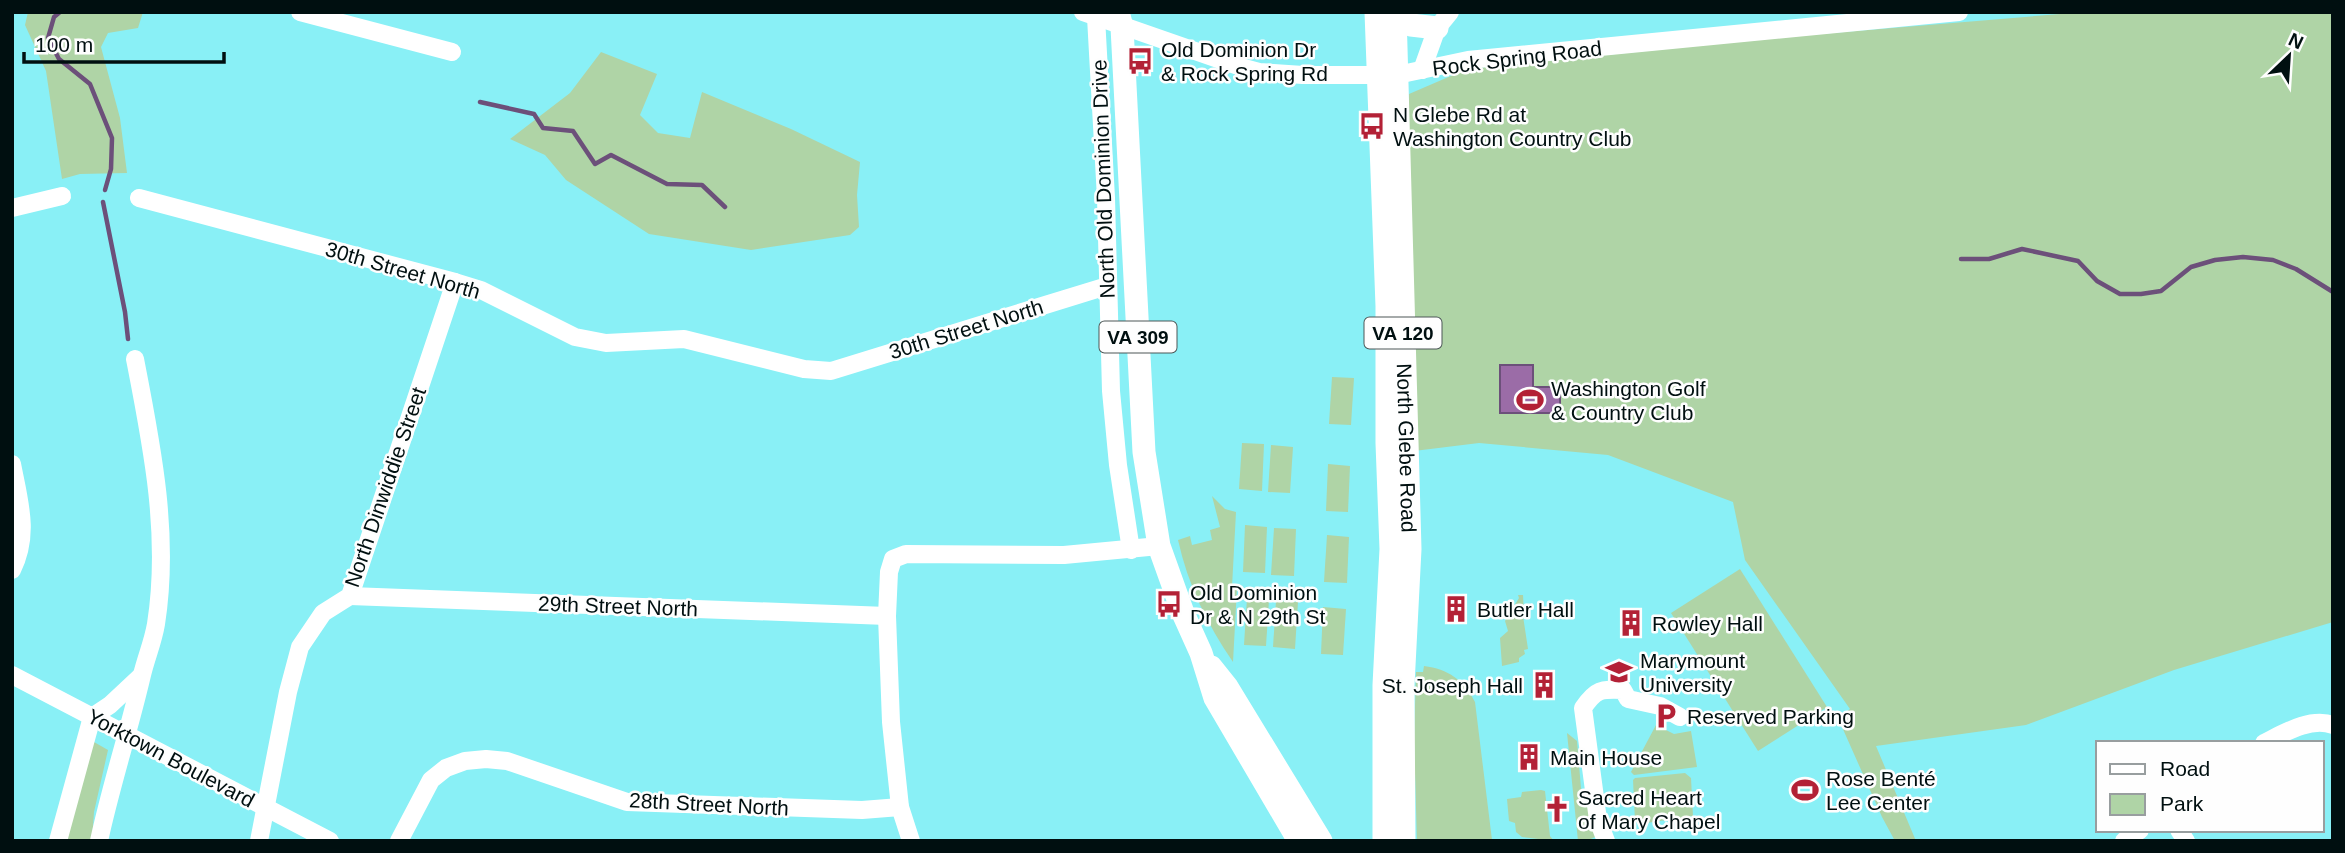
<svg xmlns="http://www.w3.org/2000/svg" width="2345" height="853" font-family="Arial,sans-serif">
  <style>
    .green { fill: #afd4a6 }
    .water { fill: #9b6ca7; stroke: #6c507a; stroke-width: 2 }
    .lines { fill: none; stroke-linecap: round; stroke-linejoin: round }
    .stream { stroke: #6c507a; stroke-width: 4.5 }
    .minor { stroke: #fff; stroke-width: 18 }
    .major { stroke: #fff; stroke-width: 23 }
    .labels { text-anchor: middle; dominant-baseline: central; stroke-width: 5; stroke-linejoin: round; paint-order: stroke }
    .shield { fill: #fefefe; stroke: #4c5757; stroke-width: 2 }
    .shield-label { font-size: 19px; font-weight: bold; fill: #000f10 }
    .poi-label { font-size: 21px; fill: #000f10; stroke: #fefefe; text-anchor: start }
    .street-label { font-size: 21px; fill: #000f10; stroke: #fefefe }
  </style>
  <rect width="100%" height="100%" fill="#89f0f6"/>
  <!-- green -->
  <g class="green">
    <polygon points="28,12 143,12 138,28 108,33 101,47 120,118 127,173 80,174 62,179 46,71 25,25"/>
    <polygon points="2084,12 2333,12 2333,622 2174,670 2026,725 1876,746 1916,841 1895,841 1882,817 1838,718 1850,709 1745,560 1733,502 1608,455 1479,443 1414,451 1408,188 1409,94 1467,69 1784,37"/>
    <polygon points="601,52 657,74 640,115 658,133 690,138 702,92 791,129 860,162 857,195 859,227 850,235 751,250 649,234 566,180 545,155 510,139 570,93"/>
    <polygon points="1332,377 1354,378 1351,425 1329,424"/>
    <polygon points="1242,443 1264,444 1262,491 1239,489"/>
    <polygon points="1271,445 1293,447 1290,493 1268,492"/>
    <polygon points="1328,464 1350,466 1348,512 1326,511"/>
    <path d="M1212,496l13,13 11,3 -4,75 5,1 -4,74c-26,-38 -45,-77 -55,-122l12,-4 2,9 20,-5 -2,-10 10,-3z"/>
    <polygon points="1245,525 1267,527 1265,573 1243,572"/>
    <polygon points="1274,528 1296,529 1294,576 1271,575"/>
    <polygon points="1327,535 1349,537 1347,583 1324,582"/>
    <polygon points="1740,569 1827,707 1758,751 1671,613"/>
    <polygon points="1518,595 1523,595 1524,615 1523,616 1528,649 1524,650 1525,654 1519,658 1519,662 1502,666 1500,638 1508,631 1505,621 1519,598"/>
    <polygon points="1247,598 1269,600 1266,646 1244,645"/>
    <polygon points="1276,601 1298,602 1295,649 1273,647"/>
    <polygon points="1323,607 1346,609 1343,655 1321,654"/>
    <path d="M1424,666c24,3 40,14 51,36l17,138 -75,1 -3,-101 2,-68h7z"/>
    <polygon points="1656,725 1674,734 1691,731 1697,767 1634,775 1631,772"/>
    <path d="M1567,733l10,8 4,47 16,47c-4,5 -14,6 -19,6z"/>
    <polygon points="94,742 108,750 94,812 92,841 65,841 89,743"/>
    <polygon points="1685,773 1691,778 1693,816 1640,824 1635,821 1633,780 1635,778"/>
    <polygon points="1541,790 1545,791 1550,836 1554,841 1522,837 1516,832 1515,823 1509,821 1507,799 1521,797 1522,792"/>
  </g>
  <!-- water -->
  <polygon class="water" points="1500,365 1533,365 1533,387 1560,387 1560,413 1500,413"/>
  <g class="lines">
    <!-- stream -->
    <g class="stream">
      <polyline points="60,12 54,17 48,38 59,59 90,84 112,138 111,169 105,190"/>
      <polyline points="480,102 534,114 543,128 573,131 595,164 611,155 667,184 702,185 725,207"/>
      <polyline points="103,202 125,312 128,339"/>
      <polyline points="1961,259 1989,259 2022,249 2078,261 2097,281 2120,294 2141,294 2161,291 2191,267 2215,260 2243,257 2273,260 2296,269 2333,292"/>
    </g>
    <!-- minor -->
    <g class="minor">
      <polyline points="300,12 452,52"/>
      <polyline points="1083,12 1244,68 1259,72 1303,75 1397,75 1468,60 1959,12"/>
      <polyline points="1096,17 1106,198 1111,391 1118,465 1131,550"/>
      <polyline points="1422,70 1437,28 1450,12"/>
      <polyline points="139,198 455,282 481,290 575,337 606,343 684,339 804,369 831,371 1107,286"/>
      <polyline points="12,208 62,196"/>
      <path d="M12,464c7,37 18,70 0,106"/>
      <polyline points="350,596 887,616"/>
      <polyline points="12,675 330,841"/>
      <path d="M2264,743c20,-10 46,-26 69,-18"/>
      <polyline points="2179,830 2186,841"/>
      <polyline points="58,841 92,717 110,705 141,676"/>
      <path d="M99,841c12,-56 30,-110 43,-166 4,-17 11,-33 14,-51 14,-89 -4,-178 -21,-265"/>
      <polyline points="259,841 288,692 300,647 323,613 350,596 455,282"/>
      <polyline points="399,841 431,780 446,768 465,761 486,759 507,761 627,802 862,810 900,807"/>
      <polyline points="911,841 900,807 891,722 887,616 889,572 893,559 906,554 1064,555 1159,546"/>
      <path d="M1606,841l-8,-21 -15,-112c13,-19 18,-19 40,-18l5,9 32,7 20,11"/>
      <polyline points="2124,841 2140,830"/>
    </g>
    <!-- major -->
    <g class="major">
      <polyline points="1118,12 1122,27 1144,452 1159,546 1183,613 1201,653 1215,698 1299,841"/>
      <polyline points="1376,12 1387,306 1387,443 1391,549 1384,685 1384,841"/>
      <path id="s1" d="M1395,12l15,537 -7,136 1,156"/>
      <polyline points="1395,19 1411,25 1437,28"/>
      <polyline points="1211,667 1227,687 1321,841"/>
    </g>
  </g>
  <!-- icons -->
  <defs>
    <symbol id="bus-bare" viewBox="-9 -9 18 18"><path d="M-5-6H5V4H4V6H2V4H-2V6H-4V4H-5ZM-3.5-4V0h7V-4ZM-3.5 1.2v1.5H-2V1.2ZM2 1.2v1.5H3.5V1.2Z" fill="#b32136" stroke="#fefefe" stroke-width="2.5" paint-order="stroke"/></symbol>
    <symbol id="stadium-bare" viewBox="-9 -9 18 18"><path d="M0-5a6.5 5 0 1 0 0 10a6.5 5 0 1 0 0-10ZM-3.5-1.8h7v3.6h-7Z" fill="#b32136" stroke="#fefefe" stroke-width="2.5" paint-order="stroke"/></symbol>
    <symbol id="building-bare" viewBox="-9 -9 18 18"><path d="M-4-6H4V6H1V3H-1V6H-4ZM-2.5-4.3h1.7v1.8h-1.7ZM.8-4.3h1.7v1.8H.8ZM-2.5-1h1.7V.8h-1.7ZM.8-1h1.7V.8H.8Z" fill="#b32136" stroke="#fefefe" stroke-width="2.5" paint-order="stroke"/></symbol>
    <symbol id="university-bare" viewBox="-9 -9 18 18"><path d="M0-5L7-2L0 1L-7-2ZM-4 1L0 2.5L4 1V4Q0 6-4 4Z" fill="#b32136" stroke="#fefefe" stroke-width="2.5" paint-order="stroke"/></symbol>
    <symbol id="parking-bare" viewBox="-9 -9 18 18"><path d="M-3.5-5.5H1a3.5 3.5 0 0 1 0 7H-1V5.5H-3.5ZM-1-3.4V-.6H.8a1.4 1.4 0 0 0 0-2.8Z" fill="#b32136" stroke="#fefefe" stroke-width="2.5" paint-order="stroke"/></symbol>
    <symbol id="church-bare" viewBox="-9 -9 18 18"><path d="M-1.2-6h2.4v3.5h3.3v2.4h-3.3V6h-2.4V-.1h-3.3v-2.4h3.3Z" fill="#b32136" stroke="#fefefe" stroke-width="2.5" paint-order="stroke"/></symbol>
  </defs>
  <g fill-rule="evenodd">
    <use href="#bus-bare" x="1121" y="42" width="38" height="38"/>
    <use href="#bus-bare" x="1353" y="107" width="38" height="38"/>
    <use href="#stadium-bare" x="1511" y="381" width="38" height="38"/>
    <use href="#bus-bare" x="1150" y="585" width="38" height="38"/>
    <use href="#building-bare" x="1437" y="590" width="38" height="38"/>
    <use href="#building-bare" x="1612" y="604" width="38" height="38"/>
    <use href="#university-bare" x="1600" y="653" width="38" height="38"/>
    <use href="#building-bare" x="1525" y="666" width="38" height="38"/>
    <use href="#parking-bare" x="1647" y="697" width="38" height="38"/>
    <use href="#building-bare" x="1510" y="738" width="38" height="38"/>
    <use href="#stadium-bare" x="1786" y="771" width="38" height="38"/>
    <use href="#church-bare" x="1538" y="790" width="38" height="38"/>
  </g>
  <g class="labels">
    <!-- shield labels -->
    <g class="shield">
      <rect x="1364.5" y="317.5" width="77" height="31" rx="5"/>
      <rect x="1099.5" y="321.5" width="77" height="31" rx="5"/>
    </g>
    <g class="shield-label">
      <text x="1403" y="333">VA 120</text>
      <text x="1138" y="337">VA 309</text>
    </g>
    <!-- poi labels -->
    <g class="poi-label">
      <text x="1161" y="49">Old Dominion Dr<tspan x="1161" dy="24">&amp; Rock Spring Rd</tspan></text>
      <text x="1393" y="114">N Glebe Rd at<tspan x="1393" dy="24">Washington Country Club</tspan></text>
      <text x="1551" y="388">Washington Golf<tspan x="1551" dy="24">&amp; Country Club</tspan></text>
      <text x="1190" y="592">Old Dominion<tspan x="1190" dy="24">Dr &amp; N 29th St</tspan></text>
      <text x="1477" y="609">Butler Hall</text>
      <text x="1652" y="623">Rowley Hall</text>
      <text x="1640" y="660">Marymount<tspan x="1640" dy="24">University</tspan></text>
      <text x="1523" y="685" text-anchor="end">St. Joseph Hall</text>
      <text x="1687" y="716">Reserved Parking</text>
      <text x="1550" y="757">Main House</text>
      <text x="1826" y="778">Rose Benté<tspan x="1826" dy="24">Lee Center</tspan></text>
      <text x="1578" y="797">Sacred Heart<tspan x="1578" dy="24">of Mary Chapel</tspan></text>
    </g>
    <!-- street labels -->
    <g class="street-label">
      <text transform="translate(1517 58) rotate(-7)">Rock Spring Road</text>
      <text transform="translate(1103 179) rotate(-92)">North Old Dominion Drive</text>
      <text transform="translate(403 270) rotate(16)">30th Street North</text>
      <text transform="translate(966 329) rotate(-17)">30th Street North</text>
      <text stroke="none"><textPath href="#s1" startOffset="436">North Glebe Road</textPath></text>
      <text transform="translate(385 487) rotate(-71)">North Dinwiddie Street</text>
      <text transform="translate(618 606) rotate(2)">29th Street North</text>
      <text transform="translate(171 758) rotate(28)">Yorktown Boulevard</text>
      <text transform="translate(709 804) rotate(3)">28th Street North</text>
    </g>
  </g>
  <!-- border -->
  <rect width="2345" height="853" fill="none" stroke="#000f10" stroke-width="28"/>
  <!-- legend -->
  <rect x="2096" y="741" width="228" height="91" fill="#fefefe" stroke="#989e9f" stroke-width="2"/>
  <rect x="2110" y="764" width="35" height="10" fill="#ffffff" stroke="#989e9f" stroke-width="2"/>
  <text x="2160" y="776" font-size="21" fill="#000f10">Road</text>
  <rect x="2110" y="794" width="35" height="21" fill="#afd4a6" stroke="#989e9f" stroke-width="2"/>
  <text x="2160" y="811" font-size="21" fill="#000f10">Park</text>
  <!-- north arrow -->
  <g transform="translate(2289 56) rotate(25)" stroke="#fefefe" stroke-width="5" paint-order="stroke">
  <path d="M0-5L12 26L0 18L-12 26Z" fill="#000f10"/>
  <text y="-10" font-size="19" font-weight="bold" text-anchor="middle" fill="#000f10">N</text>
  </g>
  <!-- scale -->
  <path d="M24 52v10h200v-10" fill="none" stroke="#000f10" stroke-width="3.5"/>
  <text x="35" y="52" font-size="21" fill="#000f10" stroke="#fefefe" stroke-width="5" paint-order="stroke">100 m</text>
</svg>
